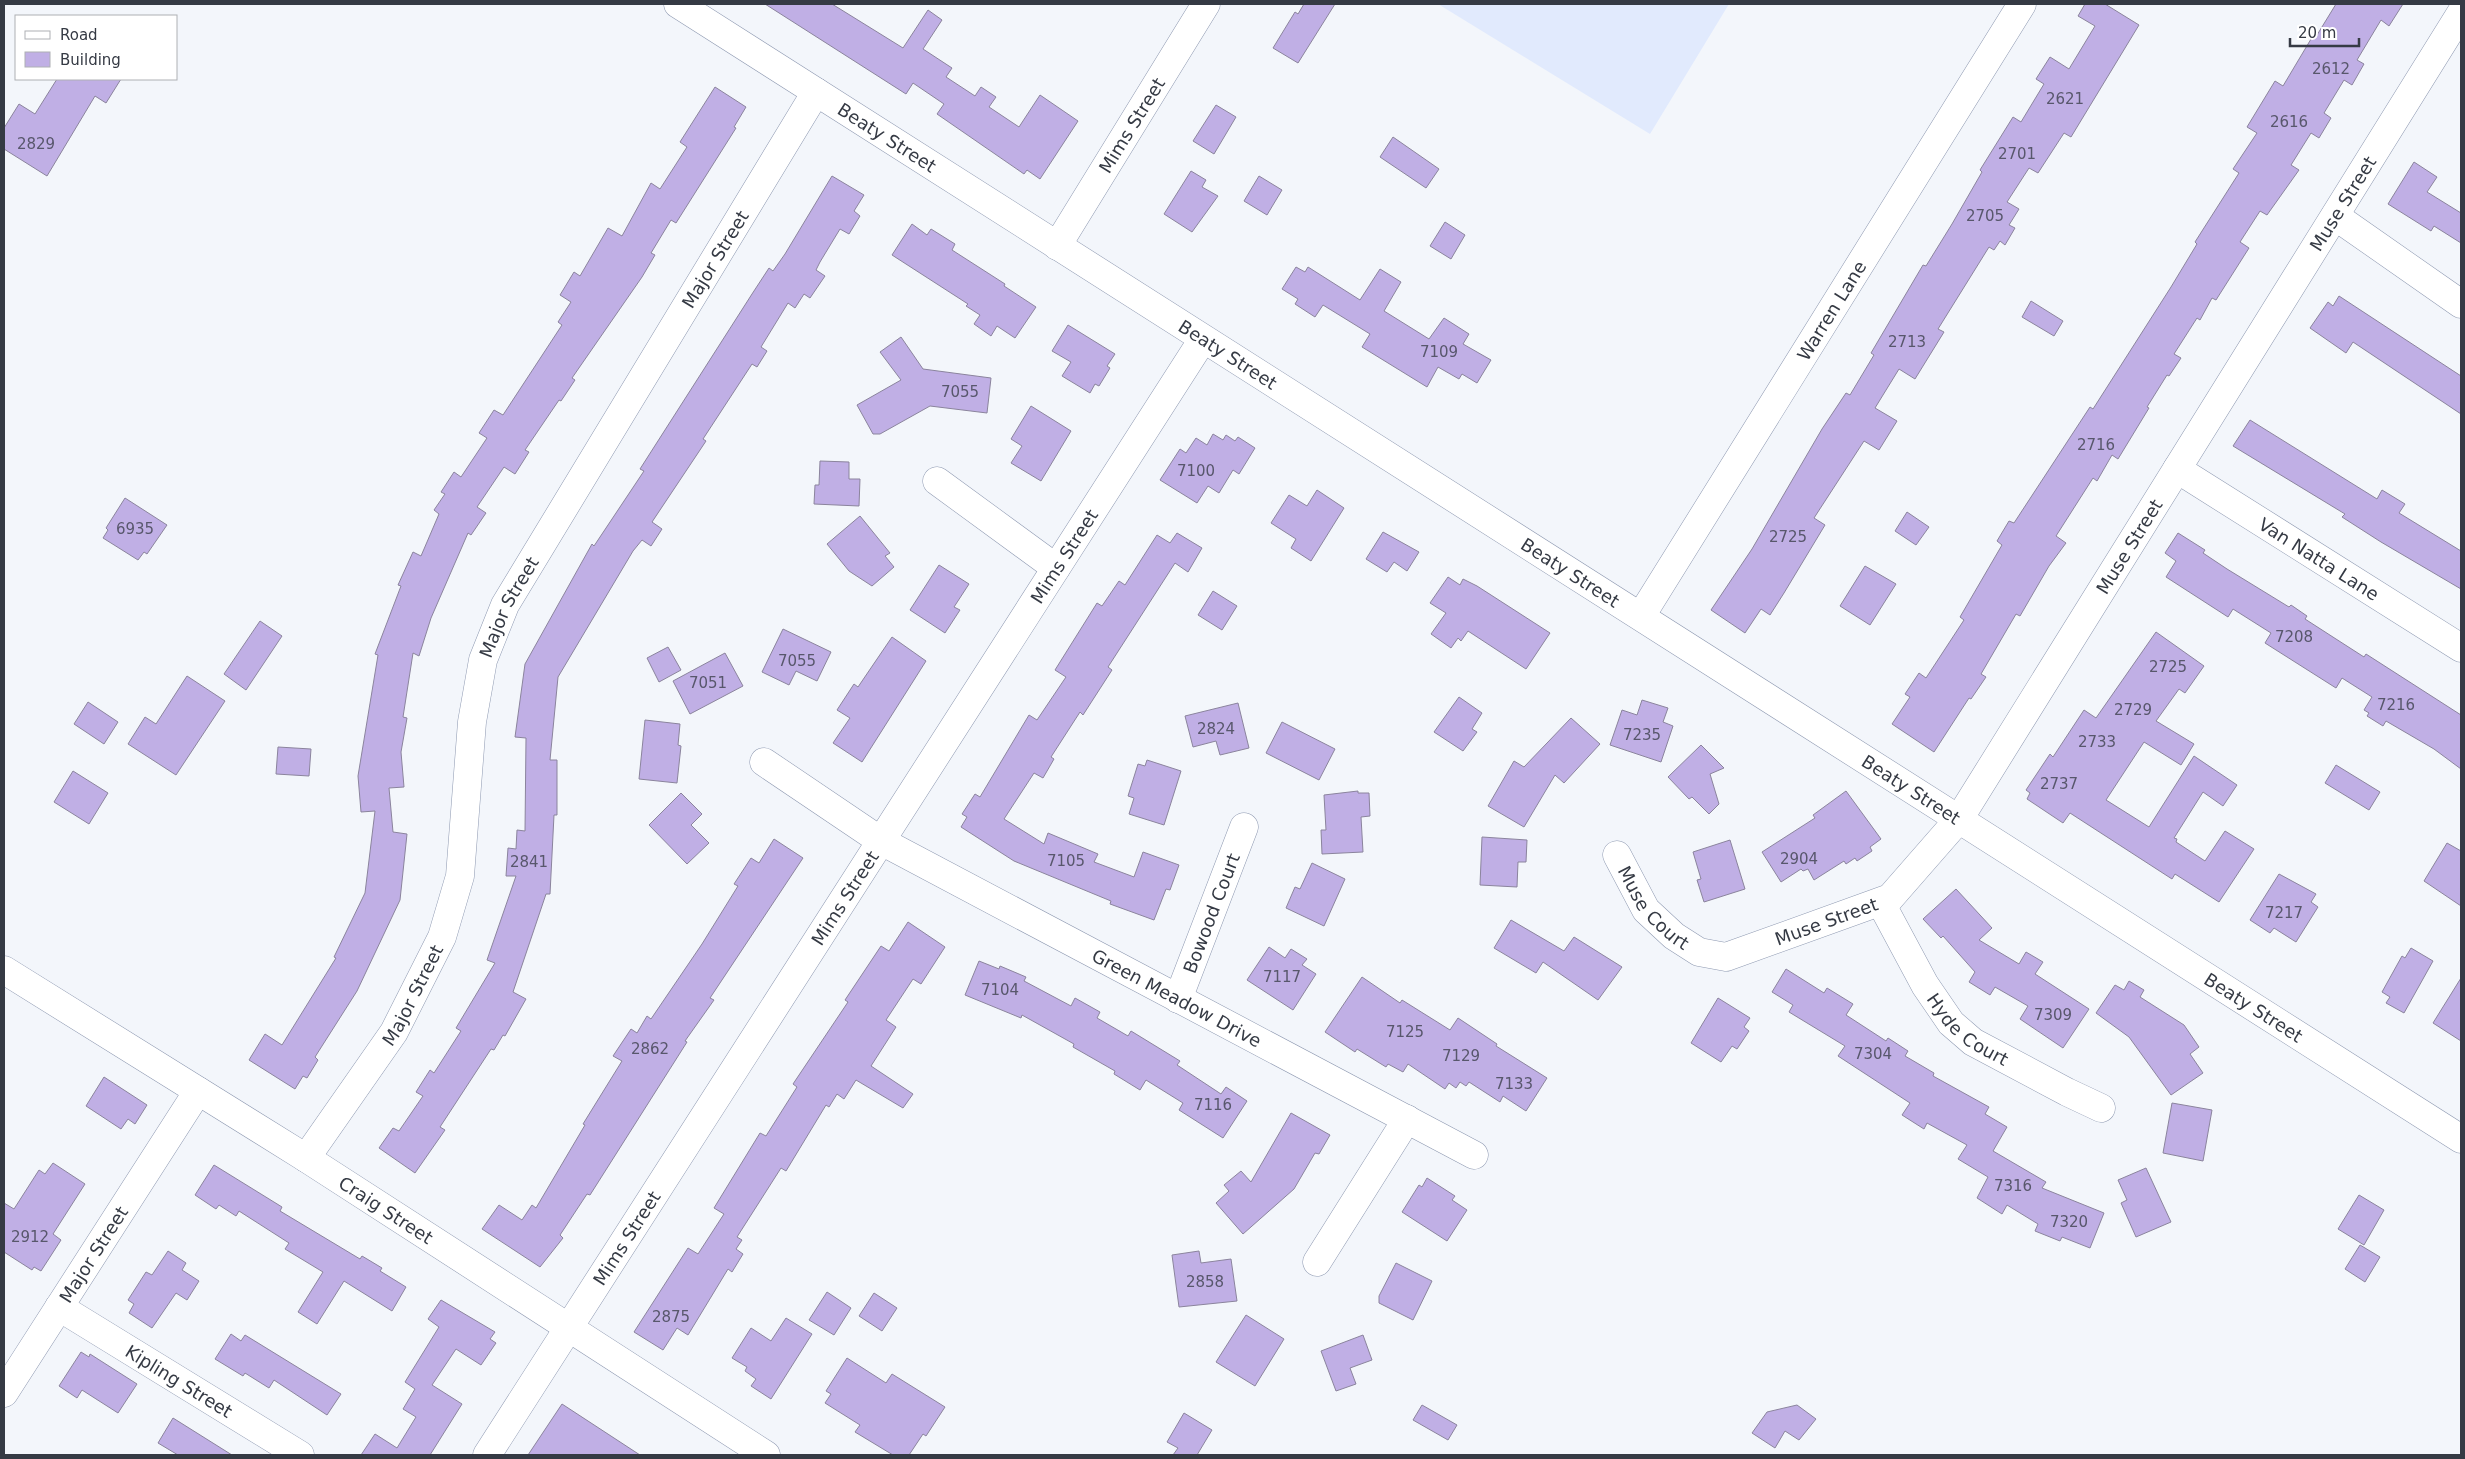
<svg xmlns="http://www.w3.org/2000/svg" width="2465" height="1459" font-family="'DejaVu Sans',sans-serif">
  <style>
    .built { fill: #e1eafd }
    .building { fill: #c0afe5; stroke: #8b849d }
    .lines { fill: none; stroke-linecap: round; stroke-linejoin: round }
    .minor-casing { stroke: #8e99b1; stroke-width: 29 }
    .minor { stroke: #fff; stroke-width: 28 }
    .labels { text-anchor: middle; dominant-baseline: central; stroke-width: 4; stroke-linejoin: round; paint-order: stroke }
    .number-label { font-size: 15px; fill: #58576c }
    .street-label { font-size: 18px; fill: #353a44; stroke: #fff }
  </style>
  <rect width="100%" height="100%" fill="#f3f6fb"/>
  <!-- built -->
  <polygon class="built" points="1438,4 1729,4 1650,134"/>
  <!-- building -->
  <g class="building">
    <polygon points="765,4 832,4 903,48 928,10 942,20 923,49 952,68 946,77 975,96 981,87 996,97 989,107 1019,127 1040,95 1078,121 1040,179 1027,170 1024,174 937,114 944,104 913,83 906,94"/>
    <polygon points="1304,4 1335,4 1298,63 1273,48 1295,12 1298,14"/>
    <polygon points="2085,4 2105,4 2139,25 2071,137 2064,133 2038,173 2029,168 2007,202 2019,209 2009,225 2015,228 2005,245 2000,241 1994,250 1989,247 1938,329 1944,332 1915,379 1899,369 1875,408 1897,421 1879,450 1864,441 1814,518 1825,525 1784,593 1770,615 1761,609 1745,633 1711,610 1752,549 1822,429 1846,393 1850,395 1874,355 1871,353 1923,265 1926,266 1952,224 1982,172 1980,170 2013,117 2021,122 2044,84 2036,79 2050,57 2069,69 2095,26 2078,16"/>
    <polygon points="2336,4 2403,4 2389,26 2381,20 2357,60 2364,64 2352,85 2344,80 2324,113 2331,118 2319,138 2311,133 2291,165 2299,170 2267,215 2260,211 2240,242 2249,248 2216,300 2212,298 2200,320 2197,318 2174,354 2181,358 2169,376 2167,375 2147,407 2149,408 2118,459 2112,455 2097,481 2093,478 2056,536 2066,543 2049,566 2020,616 2016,614 1981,674 1986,677 1971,699 1969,698 1934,752 1892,724 1910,697 1905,694 1919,673 1926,678 1964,620 1960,617 2002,545 1997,541 2009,521 2014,523 2090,407 2093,409 2171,287 2197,244 2195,242 2239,173 2233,169 2257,133 2247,127 2275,81 2283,86 2314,34 2317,35"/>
    <polygon points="57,79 121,79 106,103 95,96 47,176 4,149 4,128 19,104 35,114"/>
    <polygon points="715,87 746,107 734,127 736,128 676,223 671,220 651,253 655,255 642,277 572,378 575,380 561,401 559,400 525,450 529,452 515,474 504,467 477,507 486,513 471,535 468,533 431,618 419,656 413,653 403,717 407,718 401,752 404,787 389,788 393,832 407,834 400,900 357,991 315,1057 318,1060 307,1078 303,1076 295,1089 249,1060 265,1034 282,1045 336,958 334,957 365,893 375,811 361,812 358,776 378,655 375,654 401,586 398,585 413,552 421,556 439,514 434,510 445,494 441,492 454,472 461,477 487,438 479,433 494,410 503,415 562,325 558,322 571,302 560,295 574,272 580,276 608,228 622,236 651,183 660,189 687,147 680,142"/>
    <polygon points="1216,105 1236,117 1214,154 1193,141"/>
    <polygon points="1393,137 1439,169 1426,188 1380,157"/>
    <polygon points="2414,162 2437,177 2427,192 2461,213 2461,243 2434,226 2431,231 2388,204"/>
    <polygon points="1191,171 1206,180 1202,187 1218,196 1192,232 1164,214"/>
    <polygon points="832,176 864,195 854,211 860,216 849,234 840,229 820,262 816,270 825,276 810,298 804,294 795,308 788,303 761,347 767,351 757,367 752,364 703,439 706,441 652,522 662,529 651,546 642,540 633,551 558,677 550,760 557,760 557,815 554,815 550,894 546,894 513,992 526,999 505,1036 503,1035 494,1050 491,1049 440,1127 445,1130 415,1173 379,1148 393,1128 399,1131 423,1096 416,1092 430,1070 434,1073 461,1031 456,1028 495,963 487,960 516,876 506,876 508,848 516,849 517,830 525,831 526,738 515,737 525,664 592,544 594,546 644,471 640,469 752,294 769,268 773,271 785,254"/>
    <polygon points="1259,176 1282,190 1267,215 1244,201"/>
    <polygon points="1445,222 1465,235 1451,259 1430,246"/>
    <polygon points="912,224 927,235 931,229 955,244 952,250 1005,284 1004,286 1036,307 1015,338 997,326 991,336 974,324 980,315 966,306 968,304 892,255"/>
    <polygon points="1296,267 1305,272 1308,267 1360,300 1380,269 1401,282 1384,311 1429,339 1444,318 1469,334 1463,344 1491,360 1477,383 1462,374 1459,379 1438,367 1427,387 1362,347 1370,334 1323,305 1315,317 1295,304 1298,299 1282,289"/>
    <polygon points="2339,296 2461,376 2461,414 2353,342 2346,353 2310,328 2328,302 2333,306"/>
    <polygon points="2031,301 2063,321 2054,336 2022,317"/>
    <polygon points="1068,325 1115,354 1107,366 1110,368 1099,386 1095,384 1090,393 1062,376 1071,362 1052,351"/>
    <polygon points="901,337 923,369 991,378 987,413 930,406 880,434 873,434 857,405 901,380 880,352"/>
    <polygon points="1031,406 1071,431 1041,481 1011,463 1022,446 1011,439"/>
    <polygon points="2250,420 2377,499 2382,490 2405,504 2399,513 2461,551 2461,589 2381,542 2342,517 2345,514 2233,446"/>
    <polygon points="1213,434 1223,440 1226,435 1235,441 1238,437 1255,448 1239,474 1233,470 1219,493 1208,486 1197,503 1160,480 1180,449 1186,453 1196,438 1207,445"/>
    <polygon points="820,461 849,462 849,479 860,479 859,506 814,504 815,485 819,485"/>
    <polygon points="1317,490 1344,508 1311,561 1291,548 1296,539 1271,523 1289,495 1307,506"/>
    <polygon points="125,498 167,525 147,554 144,552 138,560 103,538 108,530 106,528"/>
    <polygon points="1907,512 1929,527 1916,545 1895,531"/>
    <polygon points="860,516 890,553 885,556 894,567 872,586 849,571 827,544"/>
    <polygon points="1383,532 1419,552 1407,571 1394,562 1387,572 1366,559"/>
    <polygon points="1177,533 1202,548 1188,572 1175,563 1108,667 1112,670 1083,715 1080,712 1051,757 1054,759 1043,778 1034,773 1004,819 1044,844 1048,833 1098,854 1094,862 1134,877 1143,852 1179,865 1170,890 1166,889 1154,920 1110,904 1111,901 1014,861 961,827 967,817 962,814 975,794 980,797 1029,715 1037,720 1066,677 1055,670 1097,603 1102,606 1119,581 1125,585 1157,535 1170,543"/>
    <polygon points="2178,533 2205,550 2203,553 2227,569 2289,607 2291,605 2307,616 2305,619 2336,639 2364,657 2366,654 2461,715 2461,769 2434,749 2386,721 2383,726 2367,716 2369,713 2364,710 2372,697 2342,678 2336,688 2265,643 2271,633 2233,609 2228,617 2166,577 2176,561 2165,553"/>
    <polygon points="939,565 969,584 954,607 960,610 945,633 910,610"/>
    <polygon points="1865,566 1896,584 1870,625 1840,606"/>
    <polygon points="1448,577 1460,585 1463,579 1477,586 1550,633 1526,669 1468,631 1461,641 1458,638 1451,648 1431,634 1446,613 1430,603"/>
    <polygon points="1213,591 1237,606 1222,630 1198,615"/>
    <polygon points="260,621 282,636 246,690 224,674"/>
    <polygon points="783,629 831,652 817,681 796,671 789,685 762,672"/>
    <polygon points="2156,632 2204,666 2185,693 2179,689 2156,721 2194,744 2181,765 2144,742 2106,800 2149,827 2194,756 2237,785 2223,806 2203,792 2174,838 2177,839 2176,842 2205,861 2225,831 2254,849 2219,902 2175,874 2172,879 2070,813 2063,823 2027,799 2030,793 2026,790 2050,754 2053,757 2084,710 2096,718"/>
    <polygon points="892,637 926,661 862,762 833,743 850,718 837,710 854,684 858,687"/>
    <polygon points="668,647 681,670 659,682 647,658"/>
    <polygon points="725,653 743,686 690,714 673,681"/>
    <polygon points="187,676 225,701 176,775 128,744 145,717 156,724"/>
    <polygon points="1459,697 1482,713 1472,729 1477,732 1463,751 1434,732"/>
    <polygon points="1642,700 1668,708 1663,722 1673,726 1661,762 1610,745 1622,710 1637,715"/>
    <polygon points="88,702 118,722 104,744 74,724"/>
    <polygon points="1238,703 1249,748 1220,755 1216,741 1193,747 1185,716"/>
    <polygon points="1571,718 1600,744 1564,783 1555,775 1524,827 1488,806 1514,761 1524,767"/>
    <polygon points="645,720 680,724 678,745 681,746 677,783 639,779"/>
    <polygon points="1282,722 1335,749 1319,780 1266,753"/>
    <polygon points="1701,745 1724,768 1710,774 1719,804 1709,814 1692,797 1689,799 1668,777"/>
    <polygon points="278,747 311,749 309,776 276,774"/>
    <polygon points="1147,760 1181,771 1164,825 1129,814 1134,798 1128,796 1138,764 1145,766"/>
    <polygon points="2336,765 2380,792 2369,810 2325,783"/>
    <polygon points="73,771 108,793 89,824 54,802"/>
    <polygon points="1358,791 1358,793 1369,793 1370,816 1361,817 1363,852 1322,854 1321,830 1326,830 1324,795"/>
    <polygon points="1846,791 1881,839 1870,847 1872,851 1857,861 1855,858 1846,864 1844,861 1814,880 1808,869 1803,871 1801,869 1781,882 1762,852 1815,818 1813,815"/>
    <polygon points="681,793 702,814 691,825 709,843 687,864 649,825"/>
    <polygon points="1482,837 1527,840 1526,862 1518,862 1517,887 1480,885"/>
    <polygon points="774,839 803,858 710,998 714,1000 685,1041 687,1042 590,1195 587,1194 560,1235 563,1238 540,1267 482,1229 499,1205 522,1220 532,1205 536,1208 585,1125 583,1124 622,1061 613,1056 631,1029 637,1033 647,1016 651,1019 702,944 738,886 734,884 751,858 759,863"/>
    <polygon points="1730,840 1745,889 1704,902 1697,880 1701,879 1693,852"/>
    <polygon points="2447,843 2461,851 2461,906 2424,881"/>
    <polygon points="1312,863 1345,879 1324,926 1286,908 1295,887 1300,889"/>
    <polygon points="2279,874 2316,894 2311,902 2318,907 2296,942 2274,928 2270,933 2250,920"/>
    <polygon points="1956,889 1992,928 1979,940 2019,964 2026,952 2043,962 2035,974 2089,1009 2063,1048 2020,1019 2028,1006 1995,987 1990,995 1969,982 1975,972 1943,936 1941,938 1923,919"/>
    <polygon points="1511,920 1564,951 1574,937 1622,967 1598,1000 1543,962 1536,973 1494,948"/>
    <polygon points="908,922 945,947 921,984 913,979 886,1020 896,1027 871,1066 913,1094 903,1108 856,1080 844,1099 837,1094 829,1107 826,1105 786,1171 781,1168 737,1237 742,1240 736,1249 743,1254 732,1272 728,1269 688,1335 677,1328 663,1350 634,1332 688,1248 698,1254 724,1214 714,1208 760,1133 766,1136 797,1087 793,1084 848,1002 845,1000 881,946 889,951"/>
    <polygon points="1269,947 1285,958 1291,949 1307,959 1302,965 1316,974 1293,1010 1247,980"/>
    <polygon points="2411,948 2433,961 2404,1013 2386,1003 2390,997 2382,992 2402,956 2405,958"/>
    <polygon points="979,961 999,969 1000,966 1026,977 1024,981 1071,1006 1075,998 1100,1012 1097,1018 1128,1036 1131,1031 1180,1061 1177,1065 1221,1094 1226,1087 1247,1101 1223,1138 1179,1110 1183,1103 1146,1080 1140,1090 1114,1074 1115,1071 1073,1047 1074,1044 1022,1015 1021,1018 965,995"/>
    <polygon points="1786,969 1824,993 1827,988 1853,1004 1846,1015 1886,1041 1888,1038 1908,1051 1905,1056 1934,1073 1933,1076 1989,1107 1985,1114 2007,1127 1993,1151 2046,1182 2042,1188 2104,1213 2090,1248 2062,1237 2060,1241 2035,1231 2038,1224 2007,1205 2002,1214 1977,1198 1988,1177 1958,1159 1967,1145 1927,1123 1924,1129 1902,1115 1910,1103 1838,1056 1845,1046 1789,1012 1793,1005 1772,992"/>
    <polygon points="1362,977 1400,1003 1402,1000 1450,1030 1458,1018 1497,1044 1496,1046 1547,1078 1526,1111 1503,1096 1500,1102 1469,1082 1466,1086 1460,1082 1456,1088 1449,1083 1445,1089 1408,1064 1403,1072 1388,1064 1386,1067 1357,1049 1355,1052 1325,1032"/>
    <polygon points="2461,978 2461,1041 2433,1023"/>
    <polygon points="2129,981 2144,990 2140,997 2184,1025 2199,1047 2190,1054 2203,1073 2171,1095 2129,1037 2096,1013 2115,985 2124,990"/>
    <polygon points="1718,998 1750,1018 1744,1027 1749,1031 1737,1049 1732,1046 1721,1062 1691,1043"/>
    <polygon points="104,1077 147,1105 135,1124 128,1119 121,1129 86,1106"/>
    <polygon points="2172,1103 2212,1110 2203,1161 2163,1153"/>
    <polygon points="1291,1113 1330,1135 1319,1154 1315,1153 1294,1189 1243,1234 1216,1203 1229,1191 1224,1185 1241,1171 1251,1182"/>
    <polygon points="53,1163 85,1184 53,1234 61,1240 41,1271 34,1267 32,1270 4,1252 4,1203 14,1209 39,1170 45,1174"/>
    <polygon points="214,1165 282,1207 280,1211 360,1259 362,1256 382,1268 380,1271 406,1287 392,1311 344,1281 317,1324 298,1312 323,1272 285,1249 289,1243 239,1211 236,1216 219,1205 216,1209 195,1195"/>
    <polygon points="2146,1168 2171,1222 2136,1237 2121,1203 2127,1200 2118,1180"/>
    <polygon points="1427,1178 1455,1196 1452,1200 1467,1210 1447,1241 1402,1212 1419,1185 1422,1187"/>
    <polygon points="2359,1195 2384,1210 2364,1245 2338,1229"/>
    <polygon points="2360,1245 2380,1257 2365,1282 2345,1269"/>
    <polygon points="168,1251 186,1263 182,1270 199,1281 187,1300 176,1293 152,1328 129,1313 134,1304 128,1300 146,1272 152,1275"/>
    <polygon points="1199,1251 1201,1263 1231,1259 1237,1301 1179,1307 1172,1255"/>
    <polygon points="1396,1263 1432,1281 1413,1320 1379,1303 1379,1296"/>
    <polygon points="827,1292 851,1308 834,1335 809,1320"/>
    <polygon points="874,1293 897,1308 882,1331 859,1316"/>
    <polygon points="441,1300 495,1332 490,1339 496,1343 481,1365 456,1349 432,1385 462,1404 430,1455 361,1455 375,1434 397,1448 416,1417 403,1409 415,1389 405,1382 439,1327 428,1319"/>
    <polygon points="1246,1315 1284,1339 1255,1386 1216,1362"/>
    <polygon points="786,1318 812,1334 771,1399 751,1386 756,1379 745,1371 747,1367 732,1358 751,1328 771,1341"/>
    <polygon points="231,1334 241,1341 245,1335 341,1394 327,1415 274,1380 269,1388 245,1373 243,1376 215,1359"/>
    <polygon points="1363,1335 1372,1360 1350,1368 1356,1384 1336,1391 1321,1351"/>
    <polygon points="81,1352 89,1357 90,1354 137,1384 118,1413 82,1390 77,1398 59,1386"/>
    <polygon points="847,1358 886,1383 892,1374 945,1407 926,1436 923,1434 909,1455 893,1455 855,1432 860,1425 825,1403 831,1394 826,1391"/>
    <polygon points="562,1404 640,1455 528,1455"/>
    <polygon points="1422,1405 1457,1425 1448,1440 1413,1420"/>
    <polygon points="1797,1405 1816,1419 1799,1440 1785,1431 1775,1448 1752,1433 1767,1412"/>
    <polygon points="1184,1413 1212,1430 1197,1455 1173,1455 1178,1448 1167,1442"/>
    <polygon points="173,1418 232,1455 178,1455 158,1443"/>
  </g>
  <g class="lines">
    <defs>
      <g id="minor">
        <path id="s1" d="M678,4l1783,1135"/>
        <polyline points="2335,216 2461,304"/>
        <path id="s2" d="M1057,246l149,-242"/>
        <path id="s3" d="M2177,469l284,179"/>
        <polyline points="937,481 1056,568"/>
        <path id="s4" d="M1641,616l381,-612"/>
        <path id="s5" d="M764,762l117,79 593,314"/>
        <path id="s6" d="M1617,855l29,55 28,26 25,16 27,5 164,-59 69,-79 502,-806"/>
        <path id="s7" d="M1881,903l44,82 26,38 22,19 94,50 34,16"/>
        <path id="s8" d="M4,970l302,188 460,297"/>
        <path id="s9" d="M1178,999l66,-172"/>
        <path id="s10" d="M306,1158l88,-126 48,-95 18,-61 12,-154 11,-62 22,-55 311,-513"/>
        <polyline points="1317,1262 1407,1119"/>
        <path id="s11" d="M59,1307l241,148"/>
        <path id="s12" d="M4,1393l194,-302"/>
        <path id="s13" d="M487,1455l716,-1116"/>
      </g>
    </defs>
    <!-- minor casing -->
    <use href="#minor" class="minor-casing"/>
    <!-- minor -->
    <use href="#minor" class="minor"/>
  </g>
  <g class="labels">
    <!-- number labels -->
    <g class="number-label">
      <text x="2331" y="69">2612</text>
      <text x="2065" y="99">2621</text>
      <text x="2289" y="122">2616</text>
      <text x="36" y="144">2829</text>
      <text x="2017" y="154">2701</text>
      <text x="1985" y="216">2705</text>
      <text x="1907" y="342">2713</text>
      <text x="1439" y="352">7109</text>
      <text x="960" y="392">7055</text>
      <text x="2096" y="445">2716</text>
      <text x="1196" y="471">7100</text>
      <text x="135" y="529">6935</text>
      <text x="1788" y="537">2725</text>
      <text x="2294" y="637">7208</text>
      <text x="797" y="661">7055</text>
      <text x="2168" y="667">2725</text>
      <text x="708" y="683">7051</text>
      <text x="2396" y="705">7216</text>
      <text x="2133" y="710">2729</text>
      <text x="1216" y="729">2824</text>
      <text x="1642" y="735">7235</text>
      <text x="2097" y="742">2733</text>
      <text x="2059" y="784">2737</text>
      <text x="1799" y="859">2904</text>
      <text x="1066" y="861">7105</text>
      <text x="529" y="862">2841</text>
      <text x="2284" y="913">7217</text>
      <text x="1282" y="977">7117</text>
      <text x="1000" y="990">7104</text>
      <text x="2053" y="1015">7309</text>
      <text x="1405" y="1032">7125</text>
      <text x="650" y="1049">2862</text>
      <text x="1873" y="1054">7304</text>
      <text x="1461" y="1056">7129</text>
      <text x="1514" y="1084">7133</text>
      <text x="1213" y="1105">7116</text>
      <text x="2013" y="1186">7316</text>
      <text x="2069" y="1222">7320</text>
      <text x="30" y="1237">2912</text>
      <text x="1205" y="1282">2858</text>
      <text x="671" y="1317">2875</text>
    </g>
    <!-- street labels -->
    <g class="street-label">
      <text stroke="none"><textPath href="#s2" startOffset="142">Mims Street</textPath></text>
      <text stroke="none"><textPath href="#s1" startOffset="248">Beaty Street</textPath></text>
      <text stroke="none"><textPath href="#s6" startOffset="1162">Muse Street</textPath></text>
      <text stroke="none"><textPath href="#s10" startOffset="1005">Major Street</textPath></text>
      <text stroke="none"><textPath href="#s4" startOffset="360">Warren Lane</textPath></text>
      <text stroke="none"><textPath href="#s1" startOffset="652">Beaty Street</textPath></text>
      <text stroke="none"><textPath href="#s6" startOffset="758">Muse Street</textPath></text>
      <text stroke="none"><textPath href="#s13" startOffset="1068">Mims Street</textPath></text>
      <text stroke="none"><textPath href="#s3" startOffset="168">Van Natta Lane</textPath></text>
      <text stroke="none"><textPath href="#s1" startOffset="1058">Beaty Street</textPath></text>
      <text stroke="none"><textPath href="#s10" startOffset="600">Major Street</textPath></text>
      <text stroke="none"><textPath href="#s1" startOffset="1462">Beaty Street</textPath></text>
      <text stroke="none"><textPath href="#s13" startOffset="662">Mims Street</textPath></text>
      <text stroke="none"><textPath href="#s6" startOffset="65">Muse Court</textPath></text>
      <text stroke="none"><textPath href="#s9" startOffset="92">Bowood Court</textPath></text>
      <text stroke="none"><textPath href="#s6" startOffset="264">Muse Street</textPath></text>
      <text stroke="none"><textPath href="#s10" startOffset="195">Major Street</textPath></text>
      <text stroke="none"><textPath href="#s5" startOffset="476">Green Meadow Drive</textPath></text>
      <text stroke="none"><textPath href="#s1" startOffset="1868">Beaty Street</textPath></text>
      <text stroke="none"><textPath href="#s7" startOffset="156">Hyde Court</textPath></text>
      <text stroke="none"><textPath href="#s8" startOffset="451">Craig Street</textPath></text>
      <text stroke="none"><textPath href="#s13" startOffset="258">Mims Street</textPath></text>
      <text stroke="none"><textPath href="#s12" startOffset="165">Major Street</textPath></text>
      <text stroke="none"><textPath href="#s11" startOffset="141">Kipling Street</textPath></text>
    </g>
  </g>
  <!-- border -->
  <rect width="2465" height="1459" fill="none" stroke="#353a44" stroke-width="10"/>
  <!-- legend -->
  <rect x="15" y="15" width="162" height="65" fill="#ffffff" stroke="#aeb0b4"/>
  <rect x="25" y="31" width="25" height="8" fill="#ffffff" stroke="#aeb0b4"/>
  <text x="60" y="40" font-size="15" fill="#353a44">Road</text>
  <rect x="25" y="52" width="25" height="15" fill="#c0afe5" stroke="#aeb0b4"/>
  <text x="60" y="65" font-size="15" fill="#353a44">Building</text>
  <!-- scale -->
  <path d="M2290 38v8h69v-8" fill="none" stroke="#353a44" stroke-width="2.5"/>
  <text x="2298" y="38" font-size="15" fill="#353a44" stroke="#ffffff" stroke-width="4" paint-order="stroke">20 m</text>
</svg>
